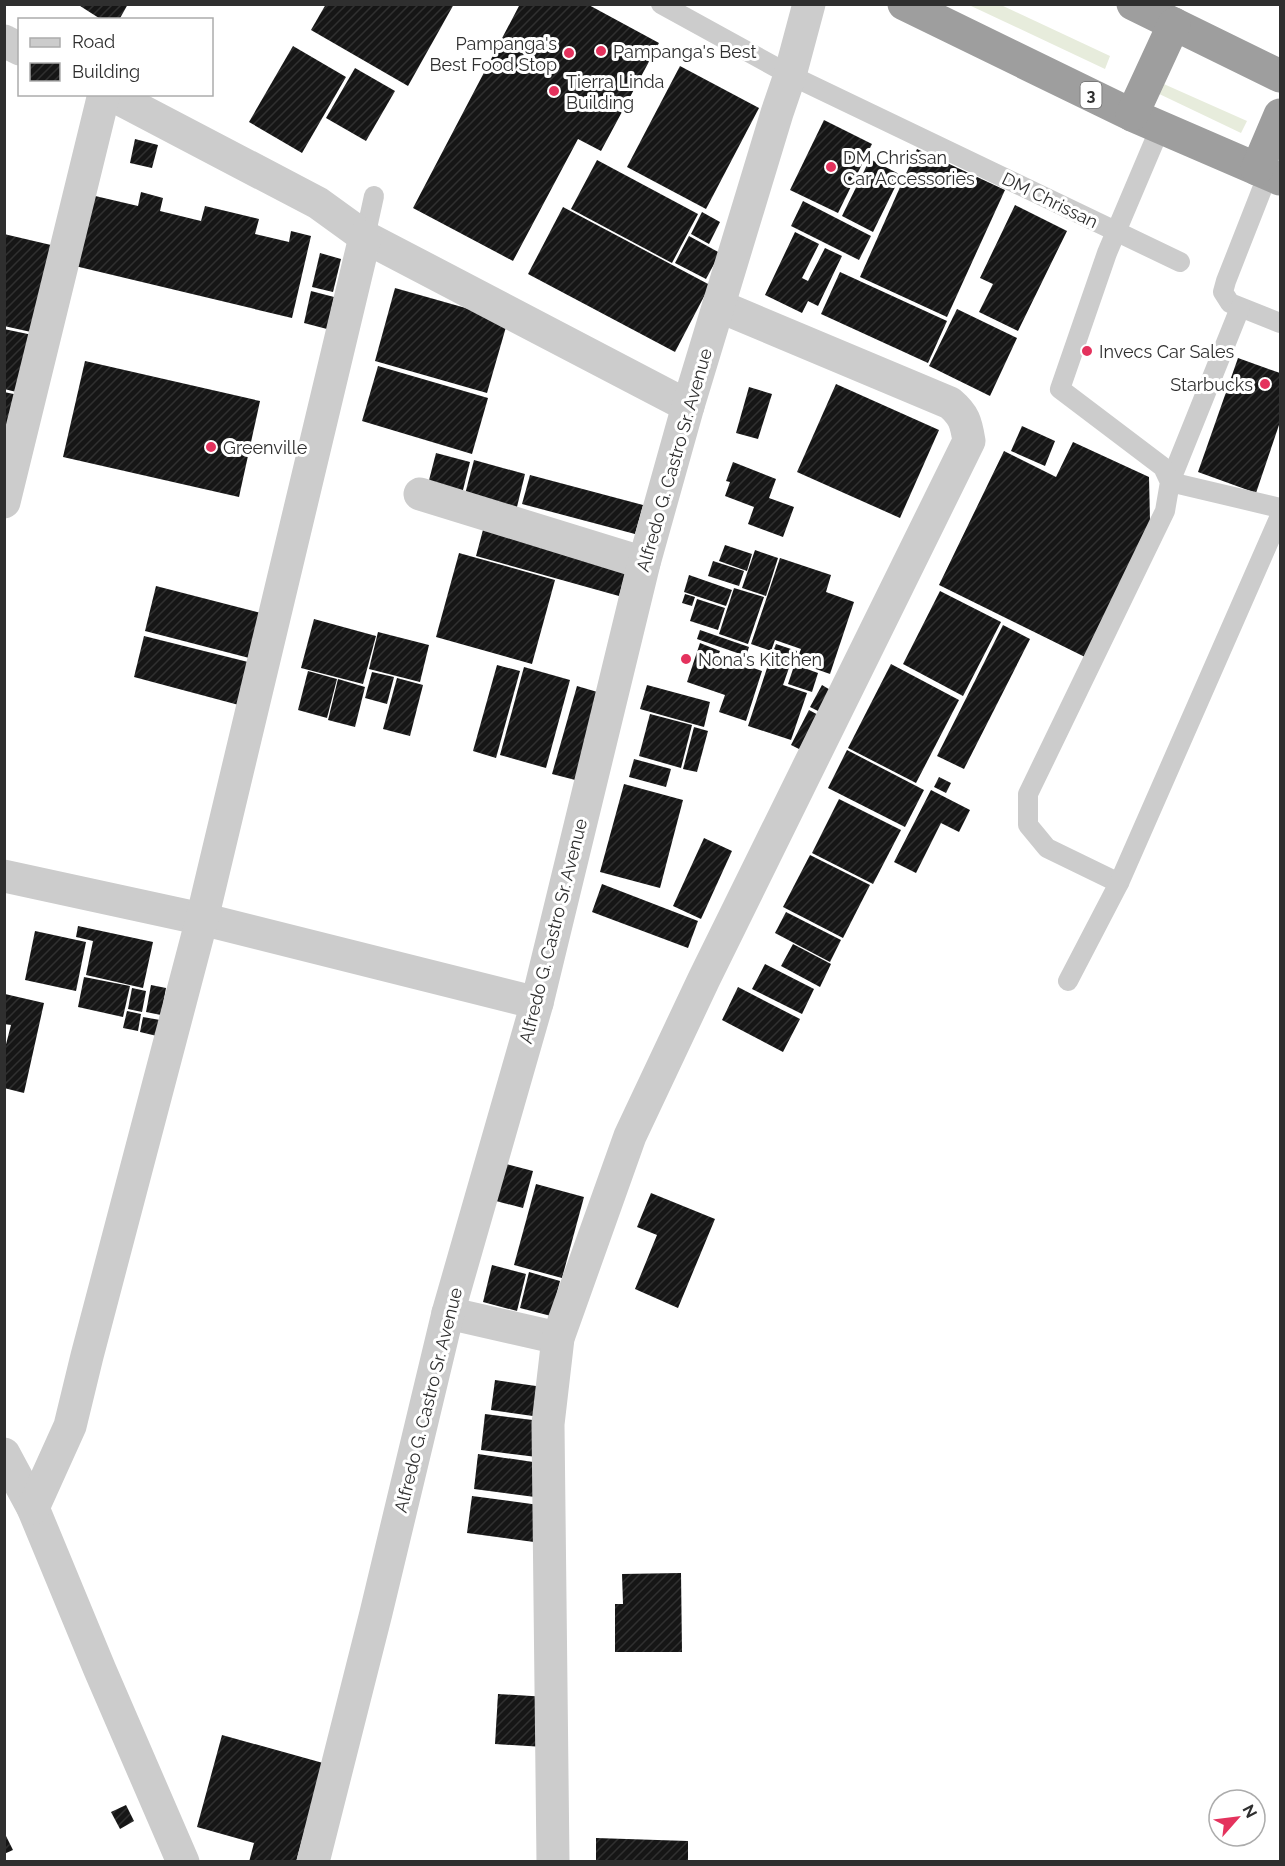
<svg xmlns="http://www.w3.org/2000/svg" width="1285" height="1866" font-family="Raleway,sans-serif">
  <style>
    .garden { fill: #e7ecdc }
    .building { fill: url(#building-hatch) }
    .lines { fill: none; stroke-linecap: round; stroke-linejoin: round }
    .service { stroke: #ccc; stroke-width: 20 }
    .minor { stroke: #ccc; stroke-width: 33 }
    .tertiary { stroke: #ccc; stroke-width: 33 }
    .trunk { stroke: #9e9e9e; stroke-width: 33 }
    .poi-dot { fill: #e4325d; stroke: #fff; stroke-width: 2 }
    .labels { text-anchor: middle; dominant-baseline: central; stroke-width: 6; stroke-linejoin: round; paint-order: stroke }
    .shield { fill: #fff; stroke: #6d6d6d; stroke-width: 1.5 }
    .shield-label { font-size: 16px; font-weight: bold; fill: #2f2f2f }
    .poi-label { font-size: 18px; fill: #2f2f2f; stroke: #fff; text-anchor: start }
    .street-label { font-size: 18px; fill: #2f2f2f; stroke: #fff }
  </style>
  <defs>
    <pattern id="building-hatch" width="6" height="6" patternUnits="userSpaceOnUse" patternTransform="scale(1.5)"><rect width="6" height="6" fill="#161616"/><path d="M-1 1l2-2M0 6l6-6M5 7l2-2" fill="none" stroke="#303030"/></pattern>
  </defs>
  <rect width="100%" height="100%" fill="#fff"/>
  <!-- garden -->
  <g class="garden">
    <polygon points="969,5 1001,5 1110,56 1105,69"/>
    <polygon points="1157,81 1247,121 1241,133 1153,91"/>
  </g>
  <!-- building -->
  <g class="building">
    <polygon points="77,4 128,4 119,20 102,20"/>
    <polygon points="326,4 454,4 408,86 311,30"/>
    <polygon points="520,4 587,4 659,43 601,151 578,139 513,261 413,208"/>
    <polygon points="293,46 346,77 302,153 249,122"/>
    <polygon points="680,66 759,108 706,209 627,167"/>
    <polygon points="355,68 395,91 366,141 326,118"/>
    <polygon points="824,120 872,144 838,213 790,190"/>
    <polygon points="135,139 158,145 152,168 130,163"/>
    <polygon points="917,149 1005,190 947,317 860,277"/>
    <polygon points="870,159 901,175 873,232 842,216"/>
    <polygon points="597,160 698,214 672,263 571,209"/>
    <polygon points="141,192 163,198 160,211 201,221 205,206 259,219 255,234 289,242 291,231 311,236 292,318 75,266 91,195 138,206"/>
    <polygon points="803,201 871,236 859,260 791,226"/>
    <polygon points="1015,205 1067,231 1018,331 979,312 993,284 980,278"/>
    <polygon points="563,207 710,285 675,352 528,274"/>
    <polygon points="702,212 720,222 709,244 691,234"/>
    <polygon points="795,232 819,244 802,278 808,281 825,248 842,256 818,306 808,301 802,313 765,295"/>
    <polygon points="4,234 51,245 31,332 4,326"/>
    <polygon points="689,236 720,253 706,279 675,263"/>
    <polygon points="320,253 341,259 333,292 312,287"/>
    <polygon points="840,272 947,321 928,363 821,314"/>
    <polygon points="395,288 508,320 487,393 375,361"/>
    <polygon points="311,291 334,297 327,329 304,323"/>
    <polygon points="957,309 1017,338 990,396 929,366"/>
    <polygon points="4,329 42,337 29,395 4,389"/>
    <polygon points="1238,358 1280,373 1280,422 1256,493 1198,472"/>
    <polygon points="85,361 260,401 239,497 63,457"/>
    <polygon points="378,366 488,398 472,454 362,421"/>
    <polygon points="836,384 939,430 900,518 797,472"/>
    <polygon points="749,387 772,394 758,439 736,433"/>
    <polygon points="4,392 28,397 4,451"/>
    <polygon points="1022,426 1055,441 1045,466 1011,451"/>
    <polygon points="1073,442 1149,477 1150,521 1087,658 939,585 1004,451 1056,477"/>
    <polygon points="436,453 470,462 461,498 427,488"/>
    <polygon points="474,460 525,474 516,511 464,498"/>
    <polygon points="733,462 776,479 769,498 794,507 783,537 748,524 754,507 725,496 730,482 726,481"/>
    <polygon points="530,475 643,505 635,534 522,504"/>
    <polygon points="484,526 627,567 619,596 476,556"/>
    <polygon points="725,545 752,554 747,571 719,561"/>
    <polygon points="755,550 778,558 766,596 742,588"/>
    <polygon points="459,553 555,580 532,664 436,637"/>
    <polygon points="780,558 831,575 826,592 854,602 830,674 796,662 801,649 775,640 771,651 751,644"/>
    <polygon points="713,561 744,571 739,586 708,576"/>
    <polygon points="689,575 732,590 726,606 684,592"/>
    <polygon points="156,586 273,616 261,661 145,631"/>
    <polygon points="734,588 764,597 748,644 719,634"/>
    <polygon points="940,591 1001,622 963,696 903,664"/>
    <polygon points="685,594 695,597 692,606 682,603"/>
    <polygon points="697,599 725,608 718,630 690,621"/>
    <polygon points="314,619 376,636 363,684 301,668"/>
    <polygon points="1003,625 1030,639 964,769 937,756"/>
    <polygon points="700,630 749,647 746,656 697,639"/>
    <polygon points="378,632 429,645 420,682 369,669"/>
    <polygon points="144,636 260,665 250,708 134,677"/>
    <polygon points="700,643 720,651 718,656 762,671 746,721 719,712 725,695 687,682"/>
    <polygon points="776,644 797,651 793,665 771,657"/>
    <polygon points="770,659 790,665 783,685 807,693 791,740 748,726"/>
    <polygon points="891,664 959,700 916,783 848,748"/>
    <polygon points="497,665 520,671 496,758 473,751"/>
    <polygon points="796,665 818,673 812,692 788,684 794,666"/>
    <polygon points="524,667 570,680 546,768 500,755"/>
    <polygon points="308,671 337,679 327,718 298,710"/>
    <polygon points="372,672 394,677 387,704 365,698"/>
    <polygon points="397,678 423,685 410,736 383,729"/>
    <polygon points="338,679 365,687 355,727 328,720"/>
    <polygon points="647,685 710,702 704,727 640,709"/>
    <polygon points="822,685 837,694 826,715 810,707"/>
    <polygon points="577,686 611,696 587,783 552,774"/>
    <polygon points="809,710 822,717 803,751 791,745"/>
    <polygon points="650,714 692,725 681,768 639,756"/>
    <polygon points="694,727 708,731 697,772 683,769"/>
    <polygon points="847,750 924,790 905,827 828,788"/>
    <polygon points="634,759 671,769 666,787 629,777"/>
    <polygon points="939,777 951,783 946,793 934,787"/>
    <polygon points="624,784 683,800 660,888 600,872"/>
    <polygon points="931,790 970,810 959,832 941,823 916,873 894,862"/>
    <polygon points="839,799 901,830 873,884 812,853"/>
    <polygon points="704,838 732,851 701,919 673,906"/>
    <polygon points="810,855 870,885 843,938 783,907"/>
    <polygon points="602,884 698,921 688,948 592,912"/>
    <polygon points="786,912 841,940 830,962 775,933"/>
    <polygon points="78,926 153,942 143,988 86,975 93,941 76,937"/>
    <polygon points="35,931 86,942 76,991 25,980"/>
    <polygon points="793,944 831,964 820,987 781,966"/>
    <polygon points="765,964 814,989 802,1014 752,989"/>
    <polygon points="84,977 130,986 123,1017 78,1007"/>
    <polygon points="151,985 166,988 161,1015 146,1012"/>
    <polygon points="738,987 800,1019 783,1052 722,1020"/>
    <polygon points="132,988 146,991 142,1012 128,1009"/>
    <polygon points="5,994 44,1003 24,1093 4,1088 4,1052 11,1025 4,1024"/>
    <polygon points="127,1011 141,1014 138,1031 123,1028"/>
    <polygon points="143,1017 160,1020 157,1036 140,1032"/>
    <polygon points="506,1164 533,1171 523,1208 496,1201"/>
    <polygon points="536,1184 584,1197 562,1278 514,1265"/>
    <polygon points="651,1193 715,1219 678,1308 635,1289 657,1235 637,1227"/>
    <polygon points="492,1265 526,1274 517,1311 483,1302"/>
    <polygon points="529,1272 560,1281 551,1316 520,1308"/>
    <polygon points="495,1380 543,1387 540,1417 491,1410"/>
    <polygon points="485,1414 541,1421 537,1457 481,1450"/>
    <polygon points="478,1454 540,1463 535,1497 474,1489"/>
    <polygon points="472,1496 539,1505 534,1542 467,1533"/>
    <polygon points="681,1573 682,1652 615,1652 615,1604 623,1604 622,1574"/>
    <polygon points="498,1694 547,1697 544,1747 495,1744"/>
    <polygon points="222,1735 323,1763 296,1862 249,1862 254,1843 197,1827"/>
    <polygon points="126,1805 134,1821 120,1829 111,1812"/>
    <polygon points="4,1832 13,1850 4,1854"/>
    <polygon points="596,1838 688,1841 688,1862 596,1862"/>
  </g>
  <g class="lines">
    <!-- service -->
    <g class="service">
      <polyline points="661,4 790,75 1180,262"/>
      <polyline points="1268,174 1226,281 1223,292 1230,303 1280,323"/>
      <polyline points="365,237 374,196"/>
      <polyline points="1240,308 1170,482 1280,508"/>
      <polyline points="1119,883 1047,848 1028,825 1028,794 1165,511 1170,482 1163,467 1060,389 1107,253 1160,128"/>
      <polyline points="1068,981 1119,883 1280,516"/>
    </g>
    <!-- minor -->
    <g class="minor">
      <polyline points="4,41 20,49"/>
      <polyline points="110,94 318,203 365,237 688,406"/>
      <polyline points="420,494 644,563"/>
      <polyline points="4,502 104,94"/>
      <polyline points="4,876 202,919 537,1003"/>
      <polyline points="448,1313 558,1338"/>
      <polyline points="4,1454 33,1508 100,1670 183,1862"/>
      <polyline points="33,1508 70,1426 87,1356 202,919 365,237"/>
      <path d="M553,1862l-5,-438 10,-86 72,-202 74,-157 265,-538c-3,-19 -5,-26 -19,-38l-231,-97"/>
    </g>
    <!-- tertiary -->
    <polyline class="tertiary" points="313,1862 376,1613 448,1313 537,1003 644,563 688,406 777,113 790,75 809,4"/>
    <!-- trunk -->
    <g class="trunk">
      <polyline points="904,4 1132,115 1280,179"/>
      <polyline points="1133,4 1280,76"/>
      <polyline points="1132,115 1174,24"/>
      <polyline points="1257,169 1280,115"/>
    </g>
  </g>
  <!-- markers -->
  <g class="poi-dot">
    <circle cx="601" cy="51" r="6"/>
    <circle cx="569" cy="53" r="6"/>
    <circle cx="554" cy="91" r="6"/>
    <circle cx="831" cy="167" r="6"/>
    <circle cx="1087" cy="351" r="6"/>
    <circle cx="1265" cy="384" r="6"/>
    <circle cx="211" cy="447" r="6"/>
    <circle cx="686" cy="659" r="6"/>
  </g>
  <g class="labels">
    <!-- shield labels -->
    <rect class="shield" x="1080.5" y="82" width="21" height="26" rx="4.5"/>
    <g class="shield-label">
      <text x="1091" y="95">3</text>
    </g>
    <!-- poi labels -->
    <g class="poi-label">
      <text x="557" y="43" text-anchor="end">Pampanga's<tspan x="557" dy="21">Best Food Stop</tspan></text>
      <text x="613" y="51">Pampanga's Best</text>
      <text x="566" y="81">Tierra Linda<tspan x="566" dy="21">Building</tspan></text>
      <text x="843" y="157">DM Chrissan<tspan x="843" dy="21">Car Accessories</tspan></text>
      <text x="1099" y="351">Invecs Car Sales</text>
      <text x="1253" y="384" text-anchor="end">Starbucks</text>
      <text x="223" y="447">Greenville</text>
      <text x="698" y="659">Nona's Kitchen</text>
    </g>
    <!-- street labels -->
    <g class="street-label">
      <text transform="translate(1050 200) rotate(26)">DM Chrissan</text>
      <text transform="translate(674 460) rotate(-74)">Alfredo G. Castro Sr. Avenue</text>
      <text transform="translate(553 931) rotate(-76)">Alfredo G. Castro Sr. Avenue</text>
      <text transform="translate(428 1400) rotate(-76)">Alfredo G. Castro Sr. Avenue</text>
    </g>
  </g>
  <!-- border -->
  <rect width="1285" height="1866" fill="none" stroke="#2f2f2f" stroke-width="12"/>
  <!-- legend -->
  <rect x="18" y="18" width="195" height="78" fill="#ffffff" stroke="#acacac" stroke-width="1.5"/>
  <rect x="30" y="38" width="30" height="9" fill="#cccccc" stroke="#acacac" stroke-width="1.5"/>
  <text x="72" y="48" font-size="18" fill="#2f2f2f">Road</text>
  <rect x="30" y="63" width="30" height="18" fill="url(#building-hatch)" stroke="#acacac" stroke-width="1.5"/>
  <text x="72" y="78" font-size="18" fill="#2f2f2f">Building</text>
  <!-- north arrow -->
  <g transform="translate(1237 1818) rotate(62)"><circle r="28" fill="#ffffff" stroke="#acacac" stroke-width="1.5"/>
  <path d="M0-4.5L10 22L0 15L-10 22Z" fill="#e4325d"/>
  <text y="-9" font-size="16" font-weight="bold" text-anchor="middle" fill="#2f2f2f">N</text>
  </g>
</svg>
